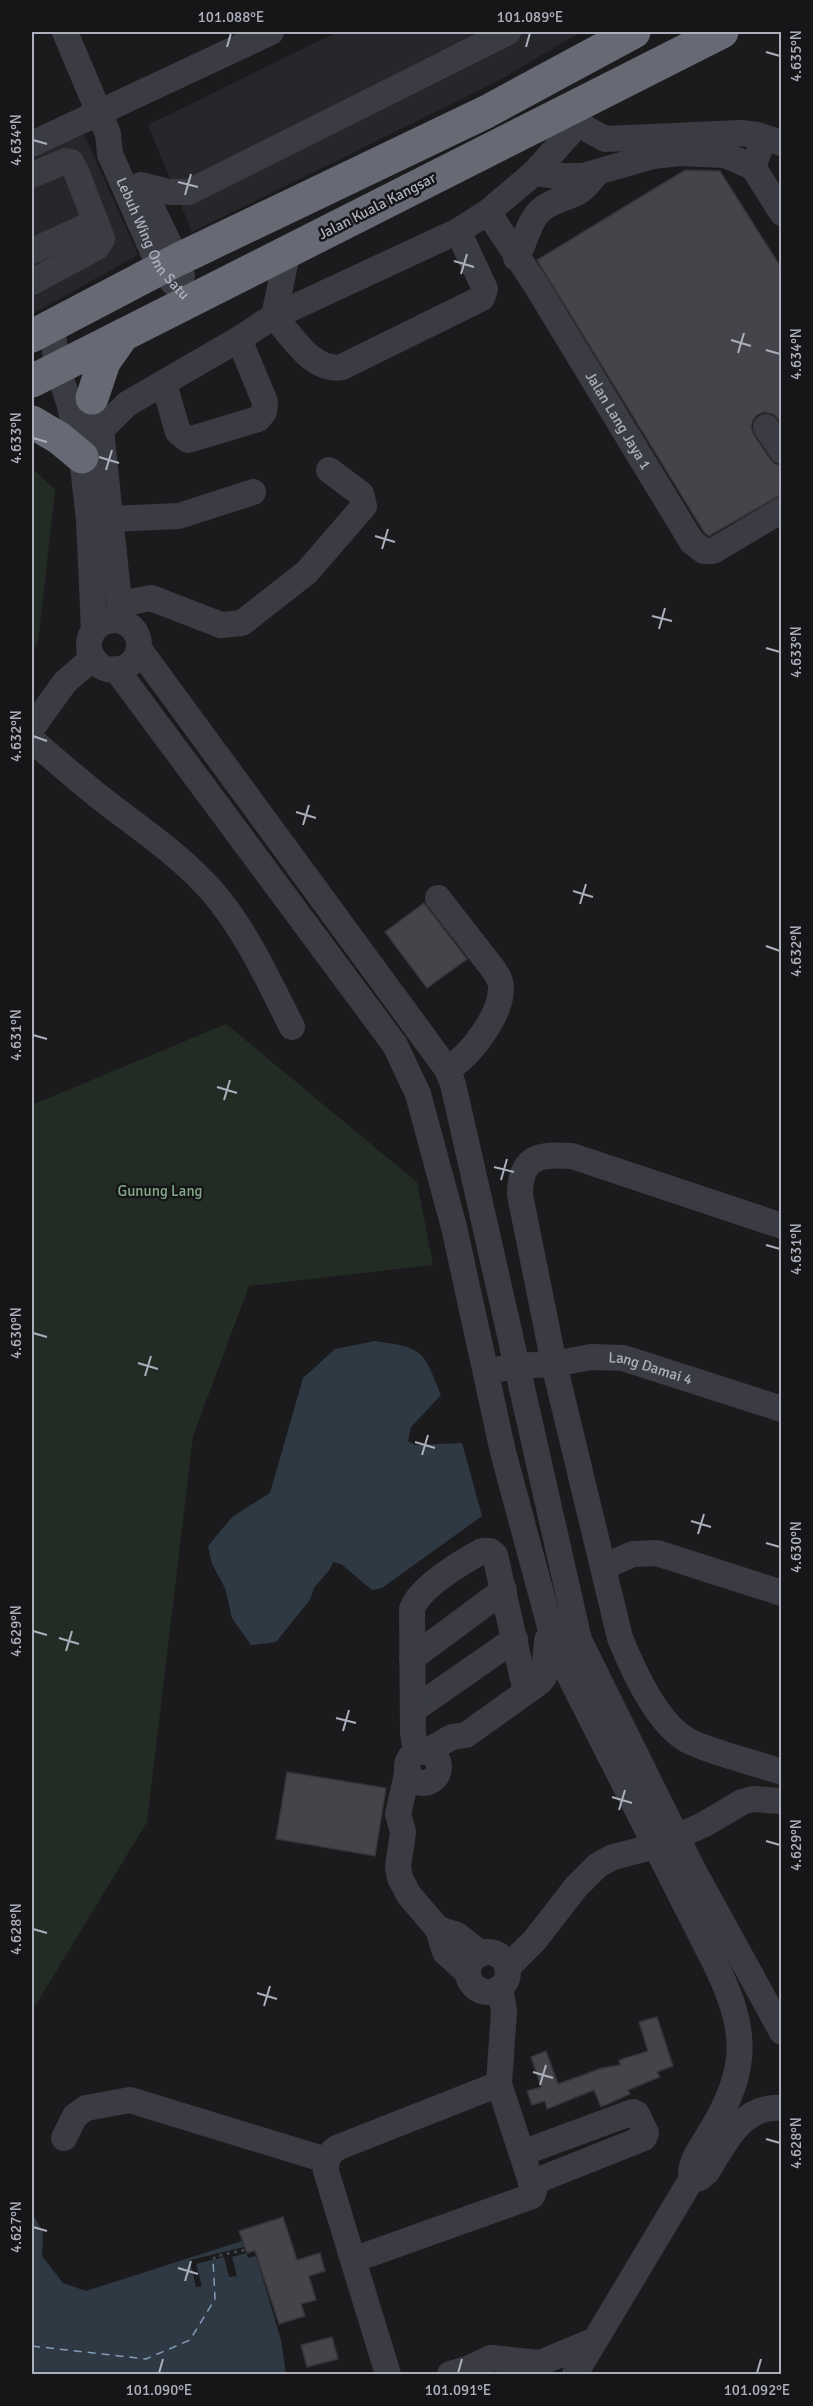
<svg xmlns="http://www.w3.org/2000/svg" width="813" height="2406" font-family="Signika,sans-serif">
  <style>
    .built { fill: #27262a }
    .green { fill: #222c24 }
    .water { fill: #2f3943 }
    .pier { fill: #1b1b1d }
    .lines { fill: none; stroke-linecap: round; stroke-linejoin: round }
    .ferry { stroke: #829cba; stroke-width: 1.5; stroke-dasharray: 8 6; stroke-linecap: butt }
    .building { fill: #44444a; stroke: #353439; stroke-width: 1.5 }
    .path { stroke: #41434a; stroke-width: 3; stroke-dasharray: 3 4.5; stroke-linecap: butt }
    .minor { stroke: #3b3c43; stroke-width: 26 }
    .highway { stroke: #676974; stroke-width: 33 }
    .ticks { fill: none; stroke: #acb0bd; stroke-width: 2 }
    .labels { text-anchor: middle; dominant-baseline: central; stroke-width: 5; stroke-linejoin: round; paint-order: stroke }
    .street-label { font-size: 15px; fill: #acb0bd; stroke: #161518 }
    .park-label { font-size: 15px; fill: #83a988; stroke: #161518 }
    .neatline { fill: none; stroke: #acb0bd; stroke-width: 2 }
    .ticks-label { font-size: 15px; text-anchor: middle; fill: #acb0bd }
  </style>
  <rect width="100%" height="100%" fill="#1b1b1d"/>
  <!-- built -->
  <g class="built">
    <polygon points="337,32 581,32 498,81 192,232 148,125"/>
    <polygon points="84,134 138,255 32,314 32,158"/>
  </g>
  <!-- green -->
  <g class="green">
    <polygon points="32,468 55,490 38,643 32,651"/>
    <polygon points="226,1024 417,1182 433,1265 249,1286 193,1436 147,1822 32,2011 32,1105"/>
  </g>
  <!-- water -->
  <g class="water">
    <path d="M375,1341c49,7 48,9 66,54l-30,32 -3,14 7,4 47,-2 20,73 -100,72 -10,2 -31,-26 -8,-2 -3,7 -16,19 -4,12 -34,42 -25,3 -19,-27 -7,-30 -13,-24 -4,-18 24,-29 38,-24 33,-115 32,-29z"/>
    <polygon points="32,2212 43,2233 42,2256 63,2283 86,2291 242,2241 248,2258 256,2256 281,2340 286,2374 32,2374"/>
  </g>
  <!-- pier -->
  <polygon class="pier" points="244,2247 247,2253 232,2257 237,2276 229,2277 224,2257 196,2264 202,2286 196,2287 190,2260"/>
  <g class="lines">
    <!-- ferry -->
    <polyline class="ferry" points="32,2346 146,2359 190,2340 215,2299 213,2259"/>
  </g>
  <!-- building -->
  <g class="building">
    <polygon points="685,170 720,171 782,269 782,423 773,414 764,412 757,415 753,420 751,427 754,435 770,459 775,464 782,466 782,494 709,536 704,532 537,260"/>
    <polygon points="424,903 467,959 427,988 385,932"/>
    <polygon points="287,1772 386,1788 375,1856 276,1839"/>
    <polygon points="657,2017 673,2066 657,2072 660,2077 628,2090 630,2094 601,2107 594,2090 547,2109 545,2101 532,2105 527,2091 541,2087 531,2057 546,2051 558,2084 602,2068 620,2065 619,2060 648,2051 639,2022"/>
    <polygon points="283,2217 297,2260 320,2253 325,2271 309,2276 316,2300 301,2304 305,2316 279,2324 255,2251 247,2253 239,2231"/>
    <polygon points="332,2337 338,2359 307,2367 301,2345"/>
  </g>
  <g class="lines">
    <!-- path -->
    <polyline class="path" points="213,2259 217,2256 245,2250"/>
    <!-- minor -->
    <g class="minor">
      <path id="s1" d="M65,32l43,102 2,20 50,114 30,33"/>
      <polyline points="571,110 578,124 605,139 741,133 757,135 782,143"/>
      <polyline points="32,144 271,32"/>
      <polyline points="759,151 753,167 782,213"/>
      <polyline points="534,173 560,176 583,176 653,156 680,153 725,155 753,167"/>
      <polyline points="32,175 66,161 71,162 76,171 102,239 97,247 32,282"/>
      <polyline points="141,185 169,192 189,192 508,32"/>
      <polyline points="144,192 177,260 182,276"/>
      <path id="s2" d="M488,212l48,73 156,257 12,9h9l69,-41"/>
      <polyline points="32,251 96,222"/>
      <path d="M516,258c10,-15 11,-35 24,-47 10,-10 26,-12 38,-19 8,-4 14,-14 20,-20"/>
      <path d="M274,316c17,19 39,57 68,51l140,-69 3,-9 -27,-58"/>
      <polyline points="274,316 288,250"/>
      <polyline points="52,325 57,368 69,402 82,457 89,520 94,630"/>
      <polyline points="164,384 178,432 188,440 258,419 264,412 265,402 239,339"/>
      <polyline points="96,413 101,430 121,621"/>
      <polyline points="766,427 782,451"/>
      <polyline points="101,430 127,404 239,339 271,318 458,231 488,212 534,173 578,124"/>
      <polyline points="111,519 179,516 253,492"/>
      <polyline points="120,604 151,598 221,625 242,623 307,572 364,506 361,494 329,470"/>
      <circle cx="114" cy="645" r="25"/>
      <polyline points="139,649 447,1069 453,1084 579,1640 691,1866 782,2032"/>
      <path d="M116,669l279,376 23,49 36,133 49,225 49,182 8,23 155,306c32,66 35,104 -4,168 -9,16 -22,30 -20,49l-116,194"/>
      <polyline points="32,728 65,682 93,658"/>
      <path d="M32,740c23,20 46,40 70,59 37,29 77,55 109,91 35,40 57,90 81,137"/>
      <path d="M438,898l56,72c3,6 7,10 7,17 1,27 -31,70 -54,82"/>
      <path d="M782,1226l-210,-70c-33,-2 -52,0 -52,39l34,169 66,274c13,32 39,91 73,105 28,12 59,19 89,29"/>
      <path id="s3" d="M500,1369l16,-3 38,-2 37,-7 32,1 159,51"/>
      <polyline points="603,1567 633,1554 657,1553 782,1593"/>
      <polyline points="412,1658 504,1590"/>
      <polyline points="413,1710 515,1639"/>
      <circle cx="423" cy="1767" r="16"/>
      <polyline points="425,1752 452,1737 466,1735 540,1682 544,1677 547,1640 552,1634"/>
      <path d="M416,1753l-3,-20 -1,-124c8,-22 50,-47 70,-58h8l5,4 31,137"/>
      <polyline points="408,1770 398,1814 403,1832 398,1867 400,1878 409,1895 438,1929 445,1952 468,1973"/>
      <polyline points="438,1929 457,1935 481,1954"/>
      <circle cx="488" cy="1972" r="20"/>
      <polyline points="507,1968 534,1941 576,1887 598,1865 613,1857 656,1846 703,1825 742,1802 753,1799 782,1801"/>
      <path d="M499,2084l-160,63c-10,5 -13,12 -13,24l27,89 179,-64 2,-5 -35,-107 5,-73 -4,-23"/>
      <polyline points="64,2138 75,2116 86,2108 130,2100 326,2160"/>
      <polyline points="522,2153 633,2112 637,2114 646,2133 644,2138 531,2183"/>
      <path d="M691,2180l9,-2 7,-6c18,-29 34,-67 75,-64"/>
      <polyline points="353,2260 388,2374"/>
      <polyline points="450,2374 467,2369 491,2358 540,2363 593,2341"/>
    </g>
    <!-- highway -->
    <g class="highway">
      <polyline points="32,336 177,260 486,112 634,32"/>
      <polyline points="32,381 722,32"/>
      <polyline points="92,398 104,362 123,335"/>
      <polyline points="32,422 59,438 82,457"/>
    </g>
  </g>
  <!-- ticks -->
  <path class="ticks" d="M227,47l4,-14M526,47l4,-14M766,52l14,4M33,140l14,4M178,182l20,5M185,195l6,-21M454,261l20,6M461,274l6,-20M731,340l20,6M766,350l14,4M738,353l6,-20M33,438l14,4M99,457l20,6M106,470l6,-20M375,536l20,6M382,549l6,-20M652,616l20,5M659,629l6,-21M766,648l14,4M33,736l14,5M296,812l20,6M303,825l6,-20M573,891l20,6M580,904l6,-20M766,946l14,5M33,1035l14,4M217,1087l20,6M224,1100l6,-20M494,1167l20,5M501,1180l6,-21M766,1245l14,4M33,1333l14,4M138,1363l20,6M145,1376l6,-20M415,1442l20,6M422,1455l6,-20M691,1521l20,6M698,1534l6,-20M766,1543l14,4M33,1631l14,4M59,1638l20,6M66,1651l6,-20M336,1718l20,5M343,1731l6,-21M612,1797l20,6M619,1810l6,-20M766,1841l14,4M33,1929l14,4M257,1993l20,6M264,2006l6,-20M533,2072l20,6M540,2085l6,-20M766,2139l14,4M33,2227l14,4M178,2268l20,6M185,2281l6,-20M159,2373l4,-14M458,2373l4,-14M757,2373l4,-14"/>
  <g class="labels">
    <!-- street labels -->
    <g class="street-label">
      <text transform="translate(377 206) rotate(-27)">Jalan Kuala Kangsar</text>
      <text stroke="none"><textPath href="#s1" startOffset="226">Lebuh Wing Onn Satu</textPath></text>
      <text stroke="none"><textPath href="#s2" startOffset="246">Jalan Lang Jaya 1</textPath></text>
      <text stroke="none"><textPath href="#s3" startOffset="153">Lang Damai 4</textPath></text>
    </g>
    <!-- park labels -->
    <g class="park-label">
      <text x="160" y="1191">Gunung Lang</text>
    </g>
  </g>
  <!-- border -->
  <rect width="813" height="2406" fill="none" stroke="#161518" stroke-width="66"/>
  <rect x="33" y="33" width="747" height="2340" class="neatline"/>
  <g class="ticks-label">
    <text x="231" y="22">101.088°E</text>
    <text x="530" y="22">101.089°E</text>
    <text transform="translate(796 56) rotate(-90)" y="5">4.635°N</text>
    <text transform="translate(16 140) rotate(-90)" y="5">4.634°N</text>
    <text transform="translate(796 354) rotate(-90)" y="5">4.634°N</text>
    <text transform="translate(16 438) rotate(-90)" y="5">4.633°N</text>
    <text transform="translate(796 652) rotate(-90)" y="5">4.633°N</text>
    <text transform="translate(16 736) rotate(-90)" y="5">4.632°N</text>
    <text transform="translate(796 951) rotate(-90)" y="5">4.632°N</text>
    <text transform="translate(16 1035) rotate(-90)" y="5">4.631°N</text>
    <text transform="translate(796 1249) rotate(-90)" y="5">4.631°N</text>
    <text transform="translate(16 1333) rotate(-90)" y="5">4.630°N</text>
    <text transform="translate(796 1547) rotate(-90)" y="5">4.630°N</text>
    <text transform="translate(16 1631) rotate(-90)" y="5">4.629°N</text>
    <text transform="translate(796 1845) rotate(-90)" y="5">4.629°N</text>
    <text transform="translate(16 1929) rotate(-90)" y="5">4.628°N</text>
    <text transform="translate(796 2143) rotate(-90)" y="5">4.628°N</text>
    <text transform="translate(16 2227) rotate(-90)" y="5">4.627°N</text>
    <text x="159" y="2395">101.090°E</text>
    <text x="458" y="2395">101.091°E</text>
    <text x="757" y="2395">101.092°E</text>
  </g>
</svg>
